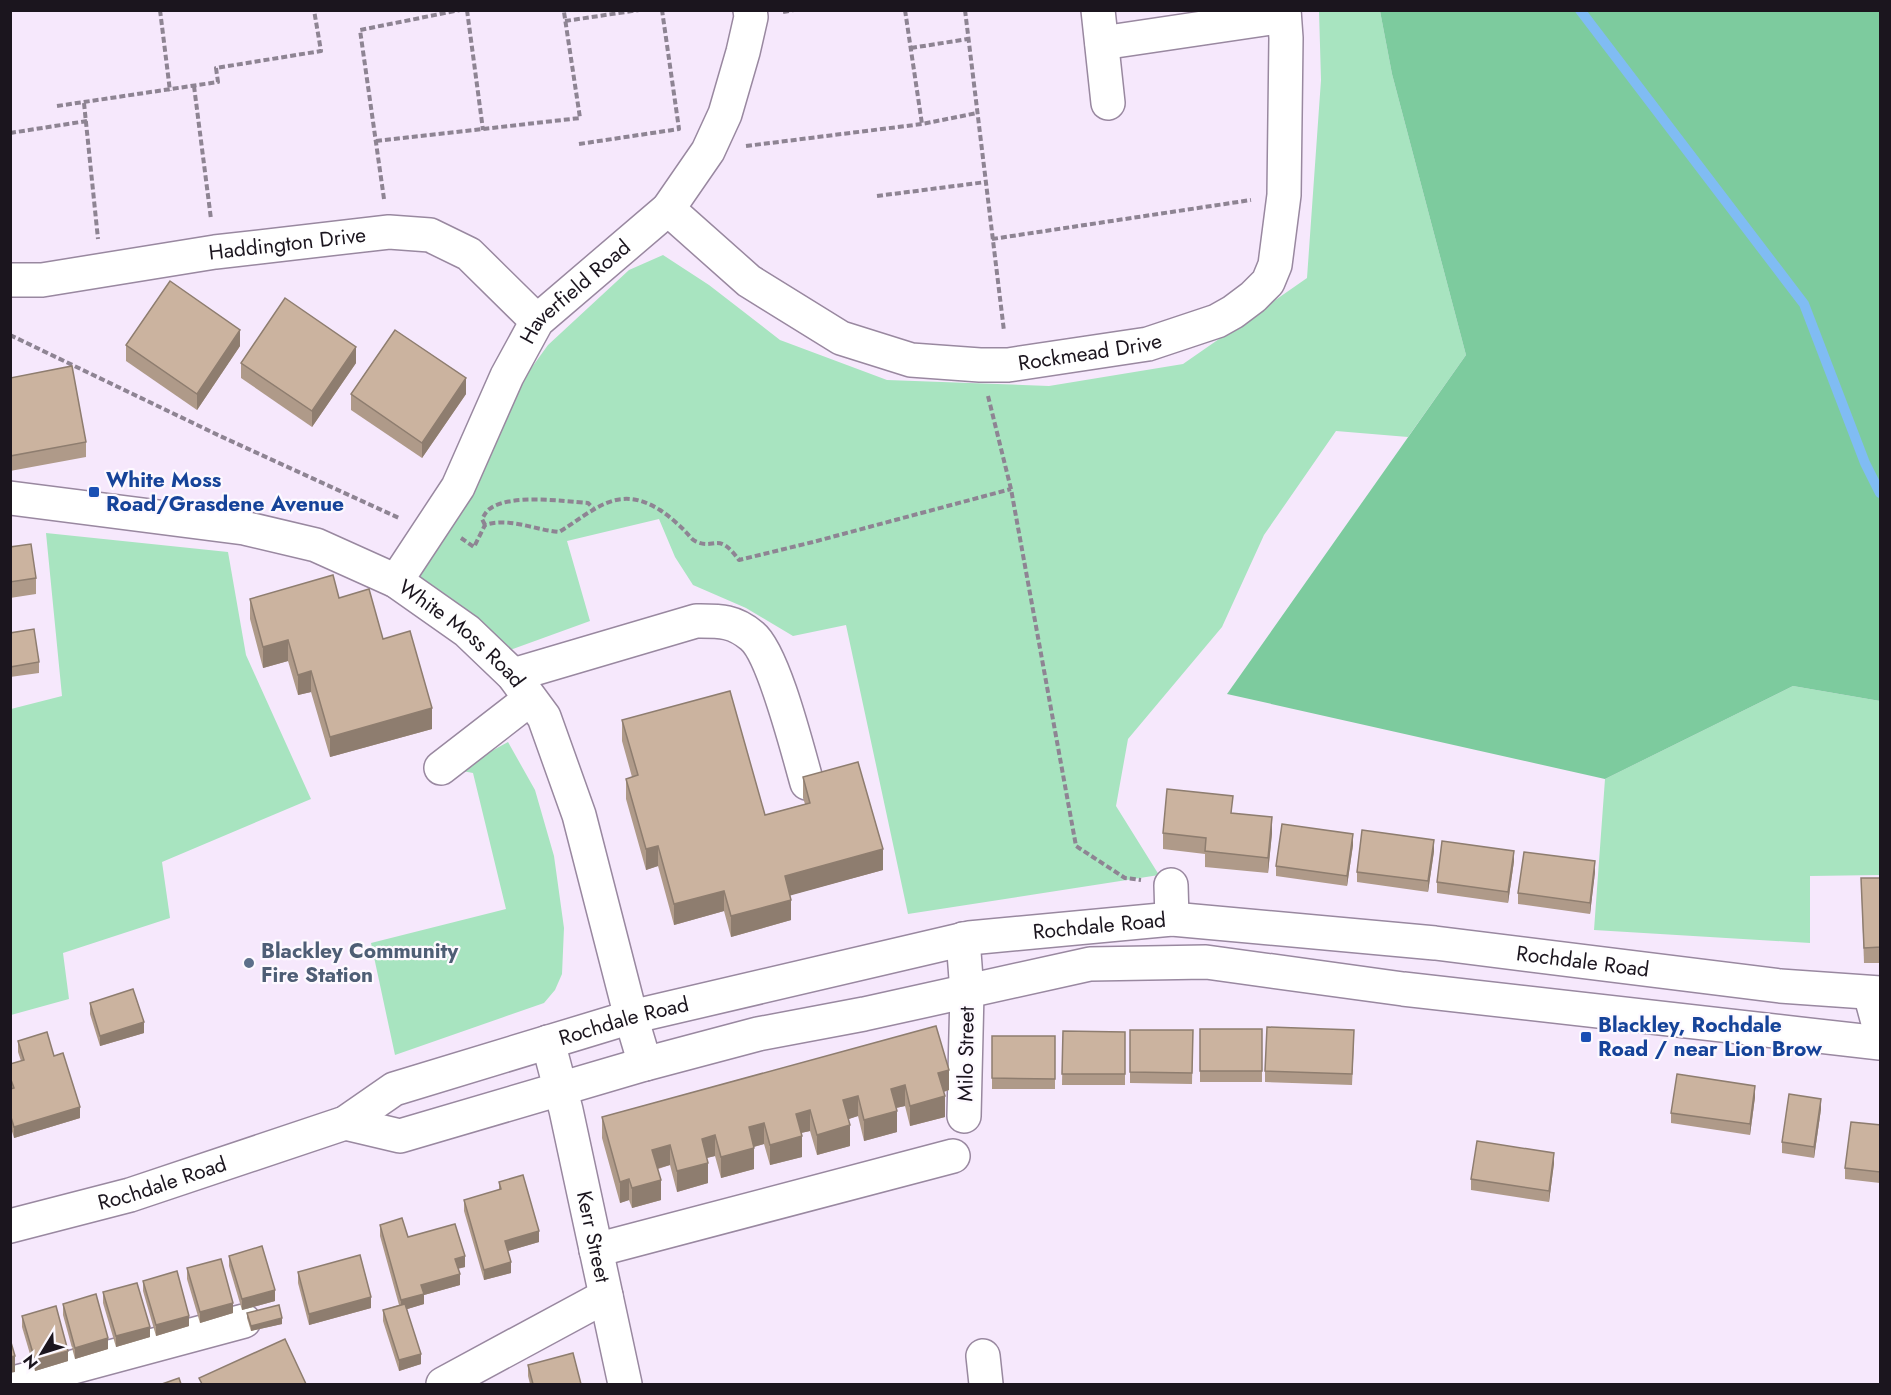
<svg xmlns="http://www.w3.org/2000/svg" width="1891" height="1395" font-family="Jost,sans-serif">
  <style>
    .green { fill: #a8e4c0 }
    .forest { fill: #7dcb9e }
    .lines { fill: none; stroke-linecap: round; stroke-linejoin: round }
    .stream { stroke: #80bcf3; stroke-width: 10 }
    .minor-casing { stroke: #9988a0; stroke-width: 36 }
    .major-casing { stroke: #9988a0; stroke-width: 36 }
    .path { stroke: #8e8493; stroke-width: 4; stroke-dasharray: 6 3; stroke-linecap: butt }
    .minor { stroke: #fff; stroke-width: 33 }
    .major { stroke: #fff; stroke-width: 33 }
    .wall { fill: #af9a89 }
    .shaded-wall { fill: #8e7d6f }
    .building { fill: #cbb39f; stroke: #8e7d6f; stroke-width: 1.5 }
    .transit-dot { fill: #1a4fb4; stroke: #fdf9ff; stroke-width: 2 }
    .service-dot { fill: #5c6f8a; stroke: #fdf9ff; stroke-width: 2 }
    .labels { text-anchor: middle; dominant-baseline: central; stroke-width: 4.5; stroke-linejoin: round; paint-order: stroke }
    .street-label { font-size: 21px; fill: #1b151e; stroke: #fdf9ff }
    .transit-label { font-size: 21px; font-weight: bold; fill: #164399; stroke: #fdf9ff; text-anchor: start }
    .service-label { font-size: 21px; font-weight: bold; fill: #4e5e75; stroke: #fdf9ff; text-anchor: start }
  </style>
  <rect width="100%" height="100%" fill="#f6e8fc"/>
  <!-- green -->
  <g class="green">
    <polygon points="1319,11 1380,11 1392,74 1466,355 1408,437 1336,431 1264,535 1222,627 1128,739 1116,806 1159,875 908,914 846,625 793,636 746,608 693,585 675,557 659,519 567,541 590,621 499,654 411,575 519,385 548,345 629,270 663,255 709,285 780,340 887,380 1049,386 1183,364 1307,278 1321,80"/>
    <polygon points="46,533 228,552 246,655 311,799 162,862 170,918 63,953 69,999 11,1015 11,709 62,696"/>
    <polygon points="1793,686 1880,701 1880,875 1810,876 1810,943 1594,930 1605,779"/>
    <polygon points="508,742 535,790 554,856 564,928 562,974 555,990 544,1003 395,1055 371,943 506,909 473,773 457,770"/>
  </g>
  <!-- forest -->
  <polygon class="forest" points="1380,11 1880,11 1880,701 1793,686 1605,779 1227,694 1466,355 1392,74"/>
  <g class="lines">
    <!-- stream -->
    <polyline class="stream" points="1580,10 1804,304 1865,463 1880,493"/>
    <defs>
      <g id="minor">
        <polyline points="1098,10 1108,103"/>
        <polyline points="1102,43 1284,16"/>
        <path id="s1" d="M668,209l81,72 92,57 70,22 69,5h28l140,-21 69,-23 16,-9 20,-15 15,-15 7,-17 9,-70 2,-157 -2,-28"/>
        <path id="s2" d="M10,280h32l173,-28 174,-20 41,3 39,19 68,67"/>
        <path id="s3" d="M10,498l234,30 72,17 80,36 71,50 46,44 31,42 35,98 52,202 14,47"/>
        <path id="s4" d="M396,581l62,-94 49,-111 30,-55 131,-112 40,-58 17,-37 18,-62 8,-35 -1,-7"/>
        <path d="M513,675l183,-54c23,0 37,-1 56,15 22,18 46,116 55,147"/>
        <polyline points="441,768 530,699"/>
        <polyline points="1171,885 1172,919"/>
        <polyline points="963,939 967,992 964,1116"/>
        <polyline points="1870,993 1880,1030"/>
        <path id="s5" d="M548,1042l18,68 59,274"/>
        <polyline points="596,1250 953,1156"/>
        <polyline points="983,1356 986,1384"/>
        <polyline points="10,1384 244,1321"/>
        <polyline points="443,1384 606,1296"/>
      </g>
      <g id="major">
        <polyline points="345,1123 400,1136 645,1064 758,1034 864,1014 1090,964 1206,962 1403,989 1880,1043"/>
        <path id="s6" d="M10,1226l120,-31 215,-72 49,-34 237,-72 338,-79 203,-19 263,24 345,43 100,7"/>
      </g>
    </defs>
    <!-- minor casing -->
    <use href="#minor" class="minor-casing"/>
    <!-- major casing -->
    <use href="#major" class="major-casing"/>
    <!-- path -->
    <g class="path">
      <polyline points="160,10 170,91"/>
      <polyline points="467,10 483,130"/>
      <polyline points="905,10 922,124"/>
      <polyline points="965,10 1004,331"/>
      <polyline points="783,12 794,10"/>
      <polyline points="565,21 639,10"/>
      <polyline points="911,48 968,39"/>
      <polyline points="194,86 211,219"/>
      <polyline points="84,103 98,239"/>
      <polyline points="57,106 218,82 216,68 321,51 314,10"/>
      <polyline points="10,133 87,121"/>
      <polyline points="376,141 580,118 564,12"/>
      <polyline points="579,144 679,129 662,10"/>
      <polyline points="746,146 922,124 977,113"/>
      <polyline points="877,196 986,182"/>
      <polyline points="384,199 360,30 460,10"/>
      <polyline points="992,239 1251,200"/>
      <polyline points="10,335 220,436 399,518"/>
      <polyline points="988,396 1011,489 1076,846 1125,878 1141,880"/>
      <path d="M485,525l-3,-6c3,-5 4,-8 9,-11 21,-14 72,-7 97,-5l5,5"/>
      <path d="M461,538l13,9 11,-22c24,-8 50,5 74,7 35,-21 58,-49 101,-22 9,6 18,14 25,21 3,3 6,8 10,10 20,10 22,-11 44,19l74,-18 198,-53"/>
    </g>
    <!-- minor -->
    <use href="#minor" class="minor"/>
    <!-- major -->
    <use href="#major" class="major"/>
  </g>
  <!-- wall -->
  <g class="wall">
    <polygon points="126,345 240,346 197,410 126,361"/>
    <polygon points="241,363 356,363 312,427 241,378"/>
    <polygon points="10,378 86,442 86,457 10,471"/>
    <polygon points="351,394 466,394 422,458 351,410"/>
    <polygon points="10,547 36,578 36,594 10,598"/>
    <polygon points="339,598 383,639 432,729 330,757 311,692 298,695 288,661 263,668 250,619 250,599"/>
    <polygon points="10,633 39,662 39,673 10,677"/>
    <polygon points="622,720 765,815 805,804 803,798 803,777 883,870 790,895 791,920 731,937 724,911 674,925 658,866 646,870 626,799 626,779 632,777 622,741"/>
    <polygon points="1233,813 1272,833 1268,873 1205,867 1205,854 1163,849 1163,833"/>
    <polygon points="1353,845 1347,886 1276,876 1276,866"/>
    <polygon points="1434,851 1428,892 1357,882 1357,872"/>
    <polygon points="1514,861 1508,903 1437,893 1437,882"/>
    <polygon points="1595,872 1590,914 1518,904 1518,893"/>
    <polygon points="1861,878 1881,878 1881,963 1864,963"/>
    <polygon points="90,1003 144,1033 100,1046 90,1014"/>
    <polygon points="936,1026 949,1090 944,1092 945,1117 910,1126 905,1106 896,1108 897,1132 864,1141 858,1116 848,1119 850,1146 817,1155 810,1131 801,1133 802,1157 770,1165 764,1144 754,1147 754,1169 721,1178 715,1156 707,1158 708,1183 677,1192 670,1165 658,1169 661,1200 632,1208 629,1200 620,1203 602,1138 602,1117"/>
    <rect x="1200" y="1029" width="62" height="53"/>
    <polygon points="1130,1030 1193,1030 1192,1084 1130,1083"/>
    <polygon points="1063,1031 1125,1032 1125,1085 1062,1085"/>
    <rect x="992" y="1036" width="63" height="53"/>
    <polygon points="18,1041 54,1056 80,1118 14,1138 10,1125 10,1064 21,1061 18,1052"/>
    <polygon points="1354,1041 1352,1085 1265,1082 1265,1071"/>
    <polygon points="1755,1097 1750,1135 1671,1123 1671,1113"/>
    <polygon points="1821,1109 1814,1158 1782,1153 1782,1142"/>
    <polygon points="1881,1125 1880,1183 1845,1179 1845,1168"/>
    <polygon points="1554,1163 1549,1202 1471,1190 1471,1179"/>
    <polygon points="499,1182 539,1242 508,1251 511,1273 484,1280 464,1211 464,1200 499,1190"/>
    <polygon points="380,1225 408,1237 465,1267 458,1269 460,1285 424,1295 424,1304 407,1309 421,1364 399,1371 383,1321 383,1310 399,1305 380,1236"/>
    <polygon points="229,1256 275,1301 242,1310 229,1266"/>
    <polygon points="187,1268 233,1313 200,1323 187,1279"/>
    <polygon points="298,1272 371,1308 309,1325 298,1283"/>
    <polygon points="143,1281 189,1326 156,1336 143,1291"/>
    <polygon points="103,1292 150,1337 116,1347 103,1303"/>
    <polygon points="63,1304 108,1349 75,1359 63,1315"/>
    <polygon points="247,1313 282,1324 251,1331 247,1318"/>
    <polygon points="22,1316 68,1361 35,1371 22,1327"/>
    <polygon points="528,1365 581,1384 530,1384 528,1376"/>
  </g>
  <!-- shaded-wall -->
  <g class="shaded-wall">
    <polygon points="240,330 240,346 197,410 197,394"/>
    <polygon points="356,347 356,363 312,427 312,411"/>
    <polygon points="466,378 466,394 422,458 422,443"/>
    <polygon points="288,640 288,661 263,668 263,647"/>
    <polygon points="311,671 311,692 298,695 298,675"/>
    <polygon points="432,708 432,729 330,757 330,737"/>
    <polygon points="1272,817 1272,833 1268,873 1268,858"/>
    <polygon points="1353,834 1353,845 1347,886 1347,876"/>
    <polygon points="1434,840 1434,851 1428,892 1428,881"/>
    <polygon points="658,846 658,866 646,870 646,849"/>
    <polygon points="883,849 883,870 785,897 785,876"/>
    <polygon points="1514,851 1514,861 1508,903 1508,892"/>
    <polygon points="1595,861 1595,872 1590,914 1590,903"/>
    <polygon points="724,891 724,911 674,925 674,904"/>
    <polygon points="791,900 791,920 731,937 731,916"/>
    <polygon points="144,1022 144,1033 100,1046 100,1036"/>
    <polygon points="949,1070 949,1090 938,1093 938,1073"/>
    <polygon points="905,1085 905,1106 891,1109 891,1089"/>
    <polygon points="1755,1086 1755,1097 1750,1135 1750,1124"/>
    <polygon points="858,1096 858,1116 843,1121 843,1100"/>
    <polygon points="945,1096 945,1117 910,1126 910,1106"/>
    <polygon points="1821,1099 1821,1109 1814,1158 1814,1147"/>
    <polygon points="80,1107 80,1118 14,1138 14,1127"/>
    <polygon points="810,1110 810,1131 796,1134 796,1114"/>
    <polygon points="897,1111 897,1132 864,1141 864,1120"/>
    <polygon points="764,1123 764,1144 749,1148 749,1127"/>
    <polygon points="850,1125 850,1146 817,1155 817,1135"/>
    <polygon points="715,1135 715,1156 702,1159 702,1139"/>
    <polygon points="802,1136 802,1157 770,1165 770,1145"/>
    <polygon points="670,1145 670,1165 652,1170 652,1150"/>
    <polygon points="754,1148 754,1169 721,1178 721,1157"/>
    <polygon points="1554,1153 1554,1163 1549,1202 1549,1191"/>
    <polygon points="708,1163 708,1183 677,1192 677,1171"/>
    <polygon points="629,1179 629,1200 620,1203 620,1182"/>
    <polygon points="661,1180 661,1200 632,1208 632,1188"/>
    <polygon points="539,1231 539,1242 505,1252 505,1241"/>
    <polygon points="465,1256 465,1267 455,1269 455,1259"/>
    <polygon points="511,1262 511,1273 484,1280 484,1270"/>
    <polygon points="460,1274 460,1285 424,1295 424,1304 401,1311 401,1300 421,1285"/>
    <polygon points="275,1290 275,1301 242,1310 242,1299"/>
    <polygon points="371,1297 371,1308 309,1325 309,1314"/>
    <polygon points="233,1303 233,1313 200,1323 200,1312"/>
    <polygon points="189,1316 189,1326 156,1336 156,1325"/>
    <polygon points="282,1318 282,1324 251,1331 251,1326"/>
    <polygon points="150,1327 150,1337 116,1347 116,1336"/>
    <polygon points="108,1338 108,1349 75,1359 75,1348"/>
    <polygon points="68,1351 68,1361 35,1371 35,1360"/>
    <polygon points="421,1354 421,1364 399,1371 399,1360"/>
    <polygon points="15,1356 15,1372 10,1373 10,1357"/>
  </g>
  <!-- building -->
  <g class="building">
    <polygon points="170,281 240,330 197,394 126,345"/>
    <polygon points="285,298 356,347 312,411 241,363"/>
    <polygon points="395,330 466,378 422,443 351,394"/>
    <polygon points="72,366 86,442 10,456 10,378"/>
    <polygon points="31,544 36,578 10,582 10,547"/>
    <polygon points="333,575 339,598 369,589 383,639 410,631 432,708 330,737 311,671 298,675 288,640 263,647 250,599"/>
    <polygon points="34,629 39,662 10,667 10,633"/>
    <polygon points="730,691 765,815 810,803 803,777 858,762 883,849 785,876 791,900 731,916 724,891 674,904 658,846 646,849 626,779 638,775 622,720"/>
    <polygon points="1167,789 1233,796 1231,813 1272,817 1268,858 1205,851 1206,838 1163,833"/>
    <polygon points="1282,824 1353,834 1347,876 1276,866"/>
    <polygon points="1362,830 1434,840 1428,881 1357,872"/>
    <polygon points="1442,841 1514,851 1508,892 1437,882"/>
    <polygon points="1524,852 1595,861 1590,903 1518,893"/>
    <polygon points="1861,878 1881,878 1881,947 1864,948"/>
    <polygon points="133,989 144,1022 100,1036 90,1003"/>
    <polygon points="936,1026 949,1070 938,1073 945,1096 910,1106 905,1085 891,1089 897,1111 864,1120 858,1096 843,1100 850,1125 817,1135 810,1110 796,1114 802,1136 770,1145 764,1123 749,1127 754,1148 721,1157 715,1135 702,1139 708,1163 677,1171 670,1145 652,1150 661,1180 632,1188 629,1179 620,1182 602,1117"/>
    <polygon points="1267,1027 1354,1030 1352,1074 1265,1071"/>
    <rect x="1200" y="1029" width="62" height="42"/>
    <polygon points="1130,1030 1193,1030 1192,1073 1130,1072"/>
    <polygon points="1063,1031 1125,1032 1125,1074 1062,1074"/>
    <polygon points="47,1032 54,1056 63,1053 80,1107 14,1127 10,1114 10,1089 14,1088 10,1077 10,1064 24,1060 18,1041"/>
    <polygon points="992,1036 1055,1036 1055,1079 992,1078"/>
    <polygon points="1677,1074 1755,1086 1750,1124 1671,1113"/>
    <polygon points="1789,1094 1821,1099 1814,1147 1782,1142"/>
    <polygon points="1851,1122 1881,1125 1880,1172 1845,1168"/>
    <polygon points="1477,1141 1554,1153 1549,1191 1471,1179"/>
    <polygon points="523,1175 539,1231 505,1241 511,1262 484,1270 464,1200 501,1189 499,1182"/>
    <polygon points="402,1218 408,1237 455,1224 465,1256 455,1259 460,1274 421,1285 424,1294 401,1300 380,1225"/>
    <polygon points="262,1246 275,1290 242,1299 229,1256"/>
    <polygon points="360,1255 371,1297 309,1314 298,1272"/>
    <polygon points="221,1259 233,1303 200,1312 187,1268"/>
    <polygon points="177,1271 189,1316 156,1325 143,1281"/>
    <polygon points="137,1283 150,1327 116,1336 103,1292"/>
    <polygon points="96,1294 108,1338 75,1348 63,1304"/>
    <polygon points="405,1304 421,1354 399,1360 383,1310"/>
    <polygon points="279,1305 282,1318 251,1326 247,1313"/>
    <polygon points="56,1306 68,1351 35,1360 22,1316"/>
    <polygon points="10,1339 15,1356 10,1357"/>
    <polygon points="285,1339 306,1384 202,1384 199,1378"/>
    <polygon points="573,1353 581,1384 533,1384 528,1365"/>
    <polygon points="179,1378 181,1384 162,1384"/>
  </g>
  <!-- markers -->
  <g class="transit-dot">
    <rect x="88" y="486" width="12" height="12" rx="3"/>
    <rect x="1580" y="1031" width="12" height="12" rx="3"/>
  </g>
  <circle class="service-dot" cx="249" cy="963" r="6"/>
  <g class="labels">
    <!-- street labels -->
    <g class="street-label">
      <text stroke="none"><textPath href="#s2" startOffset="280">Haddington Drive</textPath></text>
      <text stroke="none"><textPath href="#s4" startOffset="344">Haverfield Road</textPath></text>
      <text stroke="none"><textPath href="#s1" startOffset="470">Rockmead Drive</textPath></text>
      <text stroke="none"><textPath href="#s3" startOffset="482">White Moss Road</textPath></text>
      <text stroke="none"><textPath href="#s6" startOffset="1136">Rochdale Road</textPath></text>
      <text stroke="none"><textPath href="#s6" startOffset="1622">Rochdale Road</textPath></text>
      <text stroke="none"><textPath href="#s6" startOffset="650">Rochdale Road</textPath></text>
      <text transform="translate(966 1054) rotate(-89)">Milo Street</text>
      <text stroke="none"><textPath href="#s6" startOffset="158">Rochdale Road</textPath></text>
      <text stroke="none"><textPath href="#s5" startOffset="200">Kerr Street</textPath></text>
    </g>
    <!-- transit labels -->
    <g class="transit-label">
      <text x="106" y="480">White Moss<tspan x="106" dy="24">Road/Grasdene Avenue</tspan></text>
      <text x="1598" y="1025">Blackley, Rochdale<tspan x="1598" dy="24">Road / near Lion Brow</tspan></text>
    </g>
    <!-- service labels -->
    <g class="service-label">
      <text x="261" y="951">Blackley Community<tspan x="261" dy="24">Fire Station</tspan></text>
    </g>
  </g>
  <!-- border -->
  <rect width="1891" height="1395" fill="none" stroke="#1b151e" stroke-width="24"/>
  <!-- north arrow -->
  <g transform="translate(42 1353) rotate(232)" stroke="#fdf9ff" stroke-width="4.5" paint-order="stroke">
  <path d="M0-4.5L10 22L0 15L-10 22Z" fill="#1b151e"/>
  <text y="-9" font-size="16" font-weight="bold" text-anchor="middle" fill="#1b151e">N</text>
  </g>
</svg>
